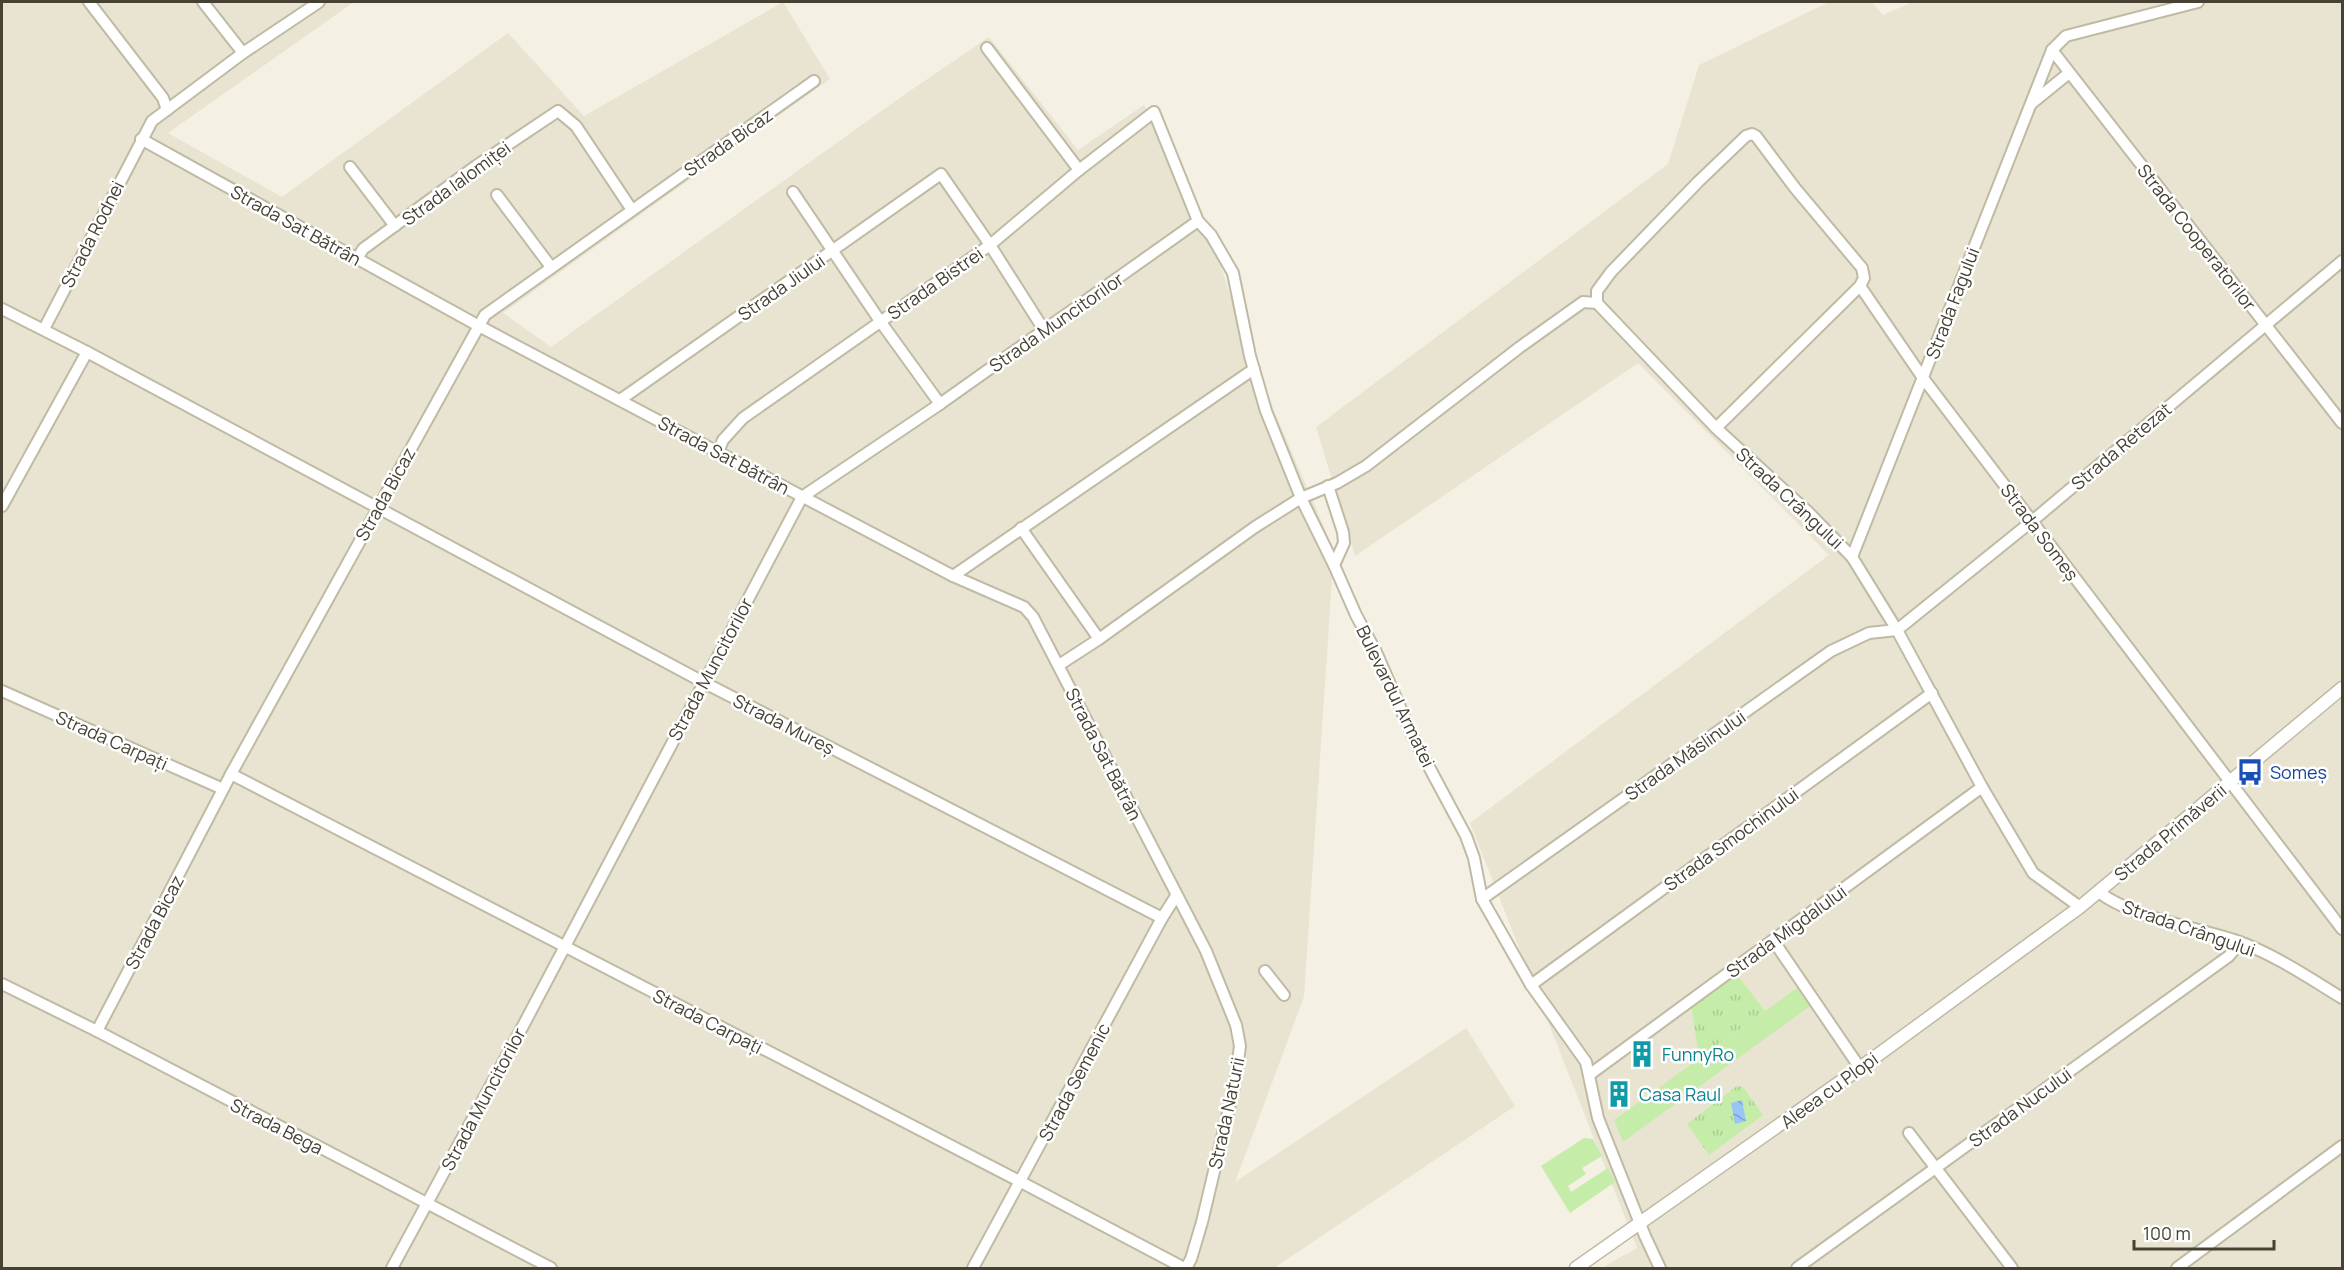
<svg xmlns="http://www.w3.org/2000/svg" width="2344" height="1270" font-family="Manrope,sans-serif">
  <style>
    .residential { fill: #e8e4d1 }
    .grass { fill: #c5eca8 }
    .park { fill: url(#park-tufts) }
    .water { fill: url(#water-waves) }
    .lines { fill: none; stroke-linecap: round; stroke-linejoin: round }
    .minor-casing { stroke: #c0baa5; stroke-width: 14 }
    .tertiary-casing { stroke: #c0baa5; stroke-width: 15 }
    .minor { stroke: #fff; stroke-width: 10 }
    .tertiary { stroke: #fff; stroke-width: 12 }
    .labels { text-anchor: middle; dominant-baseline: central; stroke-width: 5; stroke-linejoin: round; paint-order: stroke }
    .street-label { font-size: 18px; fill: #464133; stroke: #fff }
    .transit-label { font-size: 18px; fill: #164399; stroke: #fff; text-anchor: start }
    .culture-label { font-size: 18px; fill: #0d838f; stroke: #fff; text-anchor: start }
  </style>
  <defs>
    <pattern id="park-tufts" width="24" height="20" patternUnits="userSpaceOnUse" patternTransform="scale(1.5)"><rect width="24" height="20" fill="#c5eca8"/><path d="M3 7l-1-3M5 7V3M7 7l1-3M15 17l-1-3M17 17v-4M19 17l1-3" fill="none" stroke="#abcc91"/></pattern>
    <pattern id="water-waves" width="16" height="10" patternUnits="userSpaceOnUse" patternTransform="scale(1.5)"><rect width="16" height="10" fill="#99c5f7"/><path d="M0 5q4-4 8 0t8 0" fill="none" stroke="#7fa2c9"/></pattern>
  </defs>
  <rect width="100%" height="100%" fill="#f4f1e4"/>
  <!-- residential -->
  <g class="residential">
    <polygon points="2,2 354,2 168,133 282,197 508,33 584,116 783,2 830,79 503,313 551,347 901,97 989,37 1078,150 1144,105 1208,228 1252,360 1334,550 1304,997 1235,1182 1466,1028 1515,1106 1274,1268 2,1268"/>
    <polygon points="1829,2 1872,2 1883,15 1913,2 2342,2 2342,1268 1606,1268 1605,1266 1637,1248 1470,823 1829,555 1638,363 1355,556 1316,427 1668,164 1699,65"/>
  </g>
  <!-- grass -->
  <g class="grass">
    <polygon points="1797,988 1810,1006 1623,1142 1614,1120"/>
    <polygon points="1584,1138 1593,1139 1602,1156 1582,1168 1586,1174 1568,1186 1571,1192 1608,1168 1615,1182 1570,1213 1541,1166"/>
  </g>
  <!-- park -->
  <g class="park">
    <polygon points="1735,972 1765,1011 1699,1058 1691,1004"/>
    <polygon points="1737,1086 1743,1087 1763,1115 1709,1155 1687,1124"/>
  </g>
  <!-- water -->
  <polygon class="water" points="1742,1100 1746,1121 1735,1124 1731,1103"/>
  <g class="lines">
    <defs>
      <g id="minor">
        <polyline points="89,2 163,98 167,110"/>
        <polyline points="987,48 1079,170"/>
        <polyline points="2052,50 2342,423"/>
        <polyline points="243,53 319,2"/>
        <polyline points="2032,103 2069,73"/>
        <polyline points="141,139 479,326 953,576 1024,607 1033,617 1206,951 1236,1025 1240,1046 1235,1083 1202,1222 1191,1259 1186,1268"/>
        <polyline points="350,167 395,226"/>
        <polyline points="793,192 880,321 940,404"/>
        <polyline points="497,195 551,267"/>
        <polyline points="357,259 363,249 476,166 558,111 576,126 632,210"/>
        <polyline points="1860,286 1923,378 2342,929"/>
        <polyline points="2,309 87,352 703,682 1162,918"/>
        <polyline points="44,329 152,121 243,53 203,2"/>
        <polyline points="620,400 941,174 990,245 1044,330"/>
        <polyline points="1716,428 1860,286 1864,278 1862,268 1795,188 1756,136 1752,134 1746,136 1698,182 1611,272 1597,291 1597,303 1716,428 1808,512 1852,557 1897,630 1982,787 2033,873 2080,907"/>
        <polyline points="718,452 723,440 743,418 990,245 1079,170 1154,112 1198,221 1211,235 1233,273 1250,356 1266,411 1301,498 1334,565 1356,615 1376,652 1413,737 1466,836 1474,858 1482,899 1531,985 1586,1062 1598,1118 1645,1236 1660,1268"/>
        <polyline points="1328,486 1343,532 1344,543 1334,565"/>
        <polyline points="2,506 87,352"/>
        <polyline points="1021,528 1099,639"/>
        <polyline points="1852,557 2052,50 2066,36 2198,2"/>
        <polyline points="953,576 1254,369"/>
        <polyline points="1897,630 2031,522 2342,261"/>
        <polyline points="1059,665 1099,639 1255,527 1301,498 1337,483 1366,466 1520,347 1583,302 1597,303"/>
        <polyline points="2,691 223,789"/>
        <polyline points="231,774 1021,1182 1184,1268"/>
        <path d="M2099,892c31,25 99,36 138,49 37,13 72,37 105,57"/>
        <polyline points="1482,899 1831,651 1869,633 1897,630"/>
        <polyline points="1773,940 1860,1068"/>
        <polyline points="1265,971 1284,995"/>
        <polyline points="2,984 97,1031 551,1268"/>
        <polyline points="1531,985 1932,693"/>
        <polyline points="97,1031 231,774 485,315 814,81"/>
        <polyline points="1589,1075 1982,787"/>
        <polyline points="1909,1133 2012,1268"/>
        <polyline points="392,1268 524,1024 802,497 940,404 1198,221"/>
        <polyline points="973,1268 1162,918 1176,896"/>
        <polyline points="1797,1268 2229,956 2240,942"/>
        <polyline points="2177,1268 2342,1146"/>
      </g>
      <polyline id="tertiary" points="1576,1268 1860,1068 2080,907 2342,688"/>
    </defs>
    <!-- minor casing -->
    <use href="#minor" class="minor-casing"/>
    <!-- tertiary casing -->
    <use href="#tertiary" class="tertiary-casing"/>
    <!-- minor -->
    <use href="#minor" class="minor"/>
    <!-- tertiary -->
    <use href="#tertiary" class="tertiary"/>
  </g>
  <!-- icons -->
  <defs>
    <symbol id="bus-bare" viewBox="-9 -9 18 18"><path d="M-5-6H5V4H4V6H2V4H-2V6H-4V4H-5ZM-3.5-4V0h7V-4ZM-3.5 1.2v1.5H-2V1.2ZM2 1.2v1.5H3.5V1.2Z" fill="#1a4fb4" stroke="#fff" stroke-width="2.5" paint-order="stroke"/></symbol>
    <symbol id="building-bare" viewBox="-9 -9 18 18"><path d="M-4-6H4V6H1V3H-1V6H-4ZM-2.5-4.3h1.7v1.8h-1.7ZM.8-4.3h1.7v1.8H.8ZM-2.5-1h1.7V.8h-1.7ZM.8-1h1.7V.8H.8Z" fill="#0f9aa8" stroke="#fff" stroke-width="2.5" paint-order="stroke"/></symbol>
  </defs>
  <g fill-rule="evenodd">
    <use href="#bus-bare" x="2231" y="753" width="38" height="38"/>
    <use href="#building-bare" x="1623" y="1035" width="38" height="38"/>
    <use href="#building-bare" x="1600" y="1075" width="38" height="38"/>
  </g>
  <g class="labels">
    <!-- street labels -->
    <g class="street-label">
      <text transform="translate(728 142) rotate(-35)">Strada Bicaz</text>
      <text transform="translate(456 183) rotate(-36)">Strada Ialomiței</text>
      <text transform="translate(296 225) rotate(29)">Strada Sat Bătrân</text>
      <text transform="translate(92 234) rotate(-63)">Strada Rodnei</text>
      <text transform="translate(2197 237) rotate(52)">Strada Cooperatorilor</text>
      <text transform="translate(935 283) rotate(-35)">Strada Bistrei</text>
      <text transform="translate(781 287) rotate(-35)">Strada Jiului</text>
      <text transform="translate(1952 303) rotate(-69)">Strada Fagului</text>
      <text transform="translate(1056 322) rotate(-35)">Strada Muncitorilor</text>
      <text transform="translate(2121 446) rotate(-40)">Strada Retezat</text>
      <text transform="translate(724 455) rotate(28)">Strada Sat Bătrân</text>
      <text transform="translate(385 494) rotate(-61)">Strada Bicaz</text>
      <text transform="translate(1790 498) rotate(43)">Strada Crângului</text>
      <text transform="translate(2040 532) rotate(53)">Strada Someș</text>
      <text transform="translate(710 669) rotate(-62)">Strada Muncitorilor</text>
      <text transform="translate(1396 696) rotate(64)">Bulevardul Armatei</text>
      <text transform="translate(784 724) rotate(27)">Strada Mureș</text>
      <text transform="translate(112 740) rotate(24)">Strada Carpați</text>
      <text transform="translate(1104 754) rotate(63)">Strada Sat Bătrân</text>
      <text transform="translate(1685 755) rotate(-35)">Strada Măslinului</text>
      <text transform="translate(2170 832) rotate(-40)">Strada Primăverii</text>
      <text transform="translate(1731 839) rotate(-36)">Strada Smochinului</text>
      <text transform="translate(154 922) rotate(-62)">Strada Bicaz</text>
      <text transform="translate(2189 928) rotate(19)">Strada Crângului</text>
      <text transform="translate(1786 931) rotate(-36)">Strada Migdalului</text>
      <text transform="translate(708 1021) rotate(27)">Strada Carpați</text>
      <text transform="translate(1074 1082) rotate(-62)">Strada Semenic</text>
      <text transform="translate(1829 1090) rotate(-36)">Aleea cu Plopi</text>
      <text transform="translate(483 1099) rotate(-62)">Strada Muncitorilor</text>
      <text transform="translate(2020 1107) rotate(-36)">Strada Nucului</text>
      <text transform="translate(1226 1113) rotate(-78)">Strada Naturii</text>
      <text transform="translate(277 1126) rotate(27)">Strada Bega</text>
    </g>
    <!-- transit labels -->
    <g class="transit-label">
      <text x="2270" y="772">Someș</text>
    </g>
    <!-- culture labels -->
    <g class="culture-label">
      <text x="1662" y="1054">FunnyRo</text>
      <text x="1639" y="1094">Casa Raul</text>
    </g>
  </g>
  <!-- border -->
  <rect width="2344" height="1270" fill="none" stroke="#464133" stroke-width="6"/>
  <!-- scale -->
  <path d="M2134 1240v9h140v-9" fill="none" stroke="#464133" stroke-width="3"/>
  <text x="2143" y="1240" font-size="18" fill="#464133" stroke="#ffffff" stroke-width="4.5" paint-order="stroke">100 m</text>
</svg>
